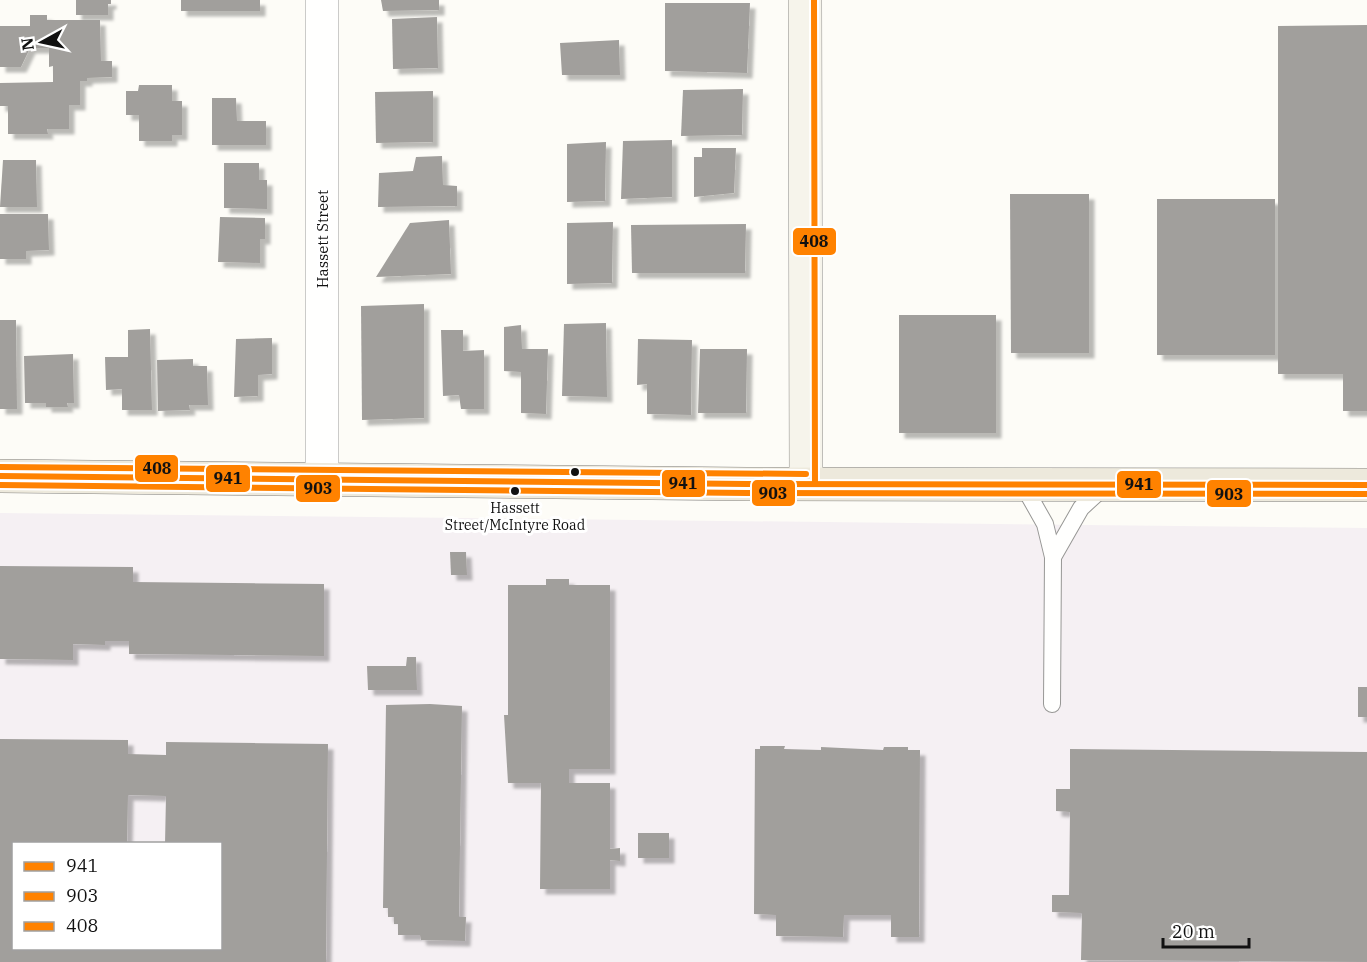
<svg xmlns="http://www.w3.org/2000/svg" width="1367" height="962" font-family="'IBM Plex Serif',serif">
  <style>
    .industrial { fill: #f5f0f3; fill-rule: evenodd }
    .building { fill: #a19f9c; fill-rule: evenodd; filter: url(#shadow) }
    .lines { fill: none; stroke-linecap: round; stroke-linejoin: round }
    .lane-casing { stroke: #979795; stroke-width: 18 }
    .street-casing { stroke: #979795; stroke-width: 34 }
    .secondary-casing { stroke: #8e8d8b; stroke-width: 34 }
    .primary-casing { stroke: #858482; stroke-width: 34 }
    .lane { stroke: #fffffe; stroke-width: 16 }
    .street { stroke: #fffffe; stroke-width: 33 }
    .secondary { stroke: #f6f4eb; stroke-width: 33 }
    .primary { stroke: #ede9dc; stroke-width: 33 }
    .bus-1-casing { stroke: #fff; stroke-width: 10 }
    .bus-2-casing { stroke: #fff; stroke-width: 10 }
    .bus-3-casing { stroke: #fff; stroke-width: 10 }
    .bus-1 { stroke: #ff8200; stroke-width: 6 }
    .bus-2 { stroke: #ff8200; stroke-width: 6 }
    .bus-3 { stroke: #ff8200; stroke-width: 6 }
    .bus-dot { fill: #111; stroke: #fff; stroke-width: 2 }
    .labels { text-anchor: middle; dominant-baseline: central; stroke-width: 6; stroke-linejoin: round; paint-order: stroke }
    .bus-label { font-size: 14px; fill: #111; stroke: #fff }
    .street-label { font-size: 15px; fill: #111; stroke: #fff }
    .line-badge { stroke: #fff; stroke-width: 2 }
    .pale-badge-label { font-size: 16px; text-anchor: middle; font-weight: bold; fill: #111 }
  </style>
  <defs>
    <filter id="shadow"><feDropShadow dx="5.5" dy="5.5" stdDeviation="1.5" flood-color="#0004"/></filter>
  </defs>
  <rect width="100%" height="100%" fill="#fdfcf7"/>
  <!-- industrial -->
  <path class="industrial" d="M0,513l1367,15v434h-1367zM14,844h206v104h-206z"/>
  <!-- building -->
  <g class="building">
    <polygon points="76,0 111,0 111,4 108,4 108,15 76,15"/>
    <rect x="181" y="0" width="79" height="11"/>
    <polygon points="381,0 439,0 439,10 383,11"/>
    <polygon points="665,3 750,3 747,73 665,71"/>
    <polygon points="30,15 47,15 47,20 100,20 101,61 112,61 112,77 87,78 87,81 80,81 80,105 69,105 69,129 47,129 48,134 8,134 8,106 0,106 0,83 53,82 53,66 49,67 49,48 30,48 21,67 0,67 0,26 30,26"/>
    <polygon points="437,17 438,68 393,69 392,19"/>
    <polygon points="1367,25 1367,411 1343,411 1343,374 1278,374 1278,26"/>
    <polygon points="619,40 620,75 562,75 560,43"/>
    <polygon points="139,85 172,85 172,101 182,101 182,135 172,135 172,141 139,141 139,115 126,115 126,91 138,91"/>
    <polygon points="743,89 742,135 681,136 683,90"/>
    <polygon points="433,91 433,142 376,143 375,92"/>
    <polygon points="212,98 236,98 237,121 266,121 266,145 212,145"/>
    <polygon points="672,140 672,197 621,199 623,141"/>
    <polygon points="606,142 605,201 567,202 567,144"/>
    <polygon points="702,148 736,148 734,193 694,197 694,157 702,157"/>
    <polygon points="442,156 443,185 457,186 457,206 378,207 379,173 413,171 416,157"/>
    <polygon points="3,160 36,160 37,207 0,207"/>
    <polygon points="224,163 259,163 259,180 267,180 267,209 224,208"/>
    <polygon points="1010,194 1089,194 1089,353 1011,353"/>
    <rect x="1157" y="199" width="118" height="156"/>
    <polygon points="0,214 48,214 49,250 26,251 26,259 0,259"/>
    <polygon points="220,217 265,218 265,239 260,239 260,263 218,262"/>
    <polygon points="449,220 451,274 376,277 410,223"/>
    <polygon points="613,222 612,283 567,284 567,223"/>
    <polygon points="746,224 745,273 632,273 631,225"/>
    <polygon points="424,304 424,418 362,420 361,306"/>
    <rect x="899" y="315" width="97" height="118"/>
    <polygon points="0,320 16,320 17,409 0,409"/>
    <polygon points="606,323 607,397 562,396 564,324"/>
    <polygon points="521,325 522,349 548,349 546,414 521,413 521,372 504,371 504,327"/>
    <polygon points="150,329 152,410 122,410 122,389 106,390 105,357 128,357 128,330"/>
    <polygon points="441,330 463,330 463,351 484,350 484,409 461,409 459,395 443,396"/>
    <polygon points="272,338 272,374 258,375 258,396 234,397 236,339"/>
    <polygon points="638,339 692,340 691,415 647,414 647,384 637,385"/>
    <polygon points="700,349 747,349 746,413 698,413"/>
    <polygon points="73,354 74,403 67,403 68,407 46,407 46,403 25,403 24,356"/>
    <polygon points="193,359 193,366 207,366 208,405 189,405 190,410 158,411 157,360"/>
    <polygon points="450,552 466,552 467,575 451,575"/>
    <polygon points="0,566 133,567 133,582 324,584 324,656 129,654 129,641 105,641 105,645 73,644 73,660 0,659"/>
    <polygon points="546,579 569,579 569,585 610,585 610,769 569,769 569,783 610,783 610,849 620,848 620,861 610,860 610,889 540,889 541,783 508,783 504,715 508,715 508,585 546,585"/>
    <polygon points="407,657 416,657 417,690 368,690 367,666 406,666"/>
    <rect x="1358" y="687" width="9" height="30"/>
    <polygon points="430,704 462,706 459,917 466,917 465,941 421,940 420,935 398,935 398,924 394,924 394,917 388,917 388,908 383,908 386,705"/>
    <path d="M0,739l128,1v14l38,1v-13l162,2 -2,218h-326zM128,795l38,1 -1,48h55v104h-206v-104h113z"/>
    <polygon points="760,746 785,746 784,749 821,750 821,747 883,750 884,747 908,747 908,750 920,750 919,937 891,937 891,915 844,915 843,937 776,936 776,915 754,914 755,749 760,749"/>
    <polygon points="1070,749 1367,752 1367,962 1081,960 1082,913 1052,912 1052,895 1069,895 1070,812 1056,811 1056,789 1070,789"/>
    <rect x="638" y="833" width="31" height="25"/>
  </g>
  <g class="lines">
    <defs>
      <g id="lane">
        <polyline points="1023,485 1045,524 1053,557 1052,704"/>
        <polyline points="1053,557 1081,508 1105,486"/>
      </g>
      <polyline id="street" points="322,478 322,0"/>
      <polyline id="secondary" points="805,0 806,483"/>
      <polyline id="primary" points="0,476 747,484 1367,485"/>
    </defs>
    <!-- lane casing -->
    <use href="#lane" class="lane-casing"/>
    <!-- street casing -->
    <use href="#street" class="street-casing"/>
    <!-- secondary casing -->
    <use href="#secondary" class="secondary-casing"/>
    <!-- primary casing -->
    <use href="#primary" class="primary-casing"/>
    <!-- lane -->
    <use href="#lane" class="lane"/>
    <!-- street -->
    <use href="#street" class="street"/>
    <!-- secondary -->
    <use href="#secondary" class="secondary"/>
    <!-- primary -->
    <use href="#primary" class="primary"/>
    <defs>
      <polyline id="bus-1" points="0,476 747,484 1367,485"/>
      <polyline id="bus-2" points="0,485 747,493 1367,494"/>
      <g id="bus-3">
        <polyline points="814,0 815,483"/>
        <polyline points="0,467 806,474"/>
      </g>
    </defs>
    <!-- bus-1 casing -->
    <use href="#bus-1" class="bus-1-casing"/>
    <!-- bus-2 casing -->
    <use href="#bus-2" class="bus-2-casing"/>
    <!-- bus-3 casing -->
    <use href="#bus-3" class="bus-3-casing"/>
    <!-- bus-1 -->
    <use href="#bus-1" class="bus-1"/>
    <!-- bus-2 -->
    <use href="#bus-2" class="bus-2"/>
    <!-- bus-3 -->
    <use href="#bus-3" class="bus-3"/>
  </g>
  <!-- markers -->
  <g class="bus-dot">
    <circle cx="575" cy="472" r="5"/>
    <circle cx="515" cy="491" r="5"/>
  </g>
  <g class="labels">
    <!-- bus labels -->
    <g class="bus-label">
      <text x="515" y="508">Hassett<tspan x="515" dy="17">Street/McIntyre Road</tspan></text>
    </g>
    <!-- street labels -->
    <g class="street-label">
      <text transform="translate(322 239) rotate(-90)">Hassett Street</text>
    </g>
  </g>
  <g class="line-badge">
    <rect x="792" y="227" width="45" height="29" rx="6" fill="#ff8200"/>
    <rect x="134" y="454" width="45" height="29" rx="6" fill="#ff8200"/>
    <rect x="205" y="464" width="46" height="29" rx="6" fill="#ff8200"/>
    <rect x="661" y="469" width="45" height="29" rx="6" fill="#ff8200"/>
    <rect x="1116" y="470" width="46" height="29" rx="6" fill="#ff8200"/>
    <rect x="295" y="474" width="46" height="29" rx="6" fill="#ff8200"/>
    <rect x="751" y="479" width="45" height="28" rx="6" fill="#ff8200"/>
    <rect x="1206" y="479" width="46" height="29" rx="6" fill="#ff8200"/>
  </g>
  <g class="pale-badge-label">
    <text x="814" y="247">408</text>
    <text x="157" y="474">408</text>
    <text x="228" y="484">941</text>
    <text x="683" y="489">941</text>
    <text x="1139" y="490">941</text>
    <text x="318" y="494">903</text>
    <text x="773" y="499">903</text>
    <text x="1229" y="500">903</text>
  </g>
  <!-- legend -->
  <rect x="12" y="842" width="210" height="108" fill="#ffffff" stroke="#a0a0a0" stroke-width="1.5"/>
  <rect x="24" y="862" width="30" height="9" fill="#ff8200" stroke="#a0a0a0" stroke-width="1.5"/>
  <text x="66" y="872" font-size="18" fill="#111111">941</text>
  <rect x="24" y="892" width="30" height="9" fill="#ff8200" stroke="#a0a0a0" stroke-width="1.5"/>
  <text x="66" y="902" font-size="18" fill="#111111">903</text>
  <rect x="24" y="922" width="30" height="9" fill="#ff8200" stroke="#a0a0a0" stroke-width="1.5"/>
  <text x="66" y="932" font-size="18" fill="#111111">408</text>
  <!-- north arrow -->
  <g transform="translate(42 42) rotate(262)" stroke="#ffffff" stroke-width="4.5" paint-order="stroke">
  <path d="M0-4.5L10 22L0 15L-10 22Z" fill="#111111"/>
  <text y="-9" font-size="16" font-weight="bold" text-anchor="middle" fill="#111111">N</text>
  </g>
  <!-- scale -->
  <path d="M1163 938v9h86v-9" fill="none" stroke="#111111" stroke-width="3"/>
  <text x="1172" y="938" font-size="18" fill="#111111" stroke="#ffffff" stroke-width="4.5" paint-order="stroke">20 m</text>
</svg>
